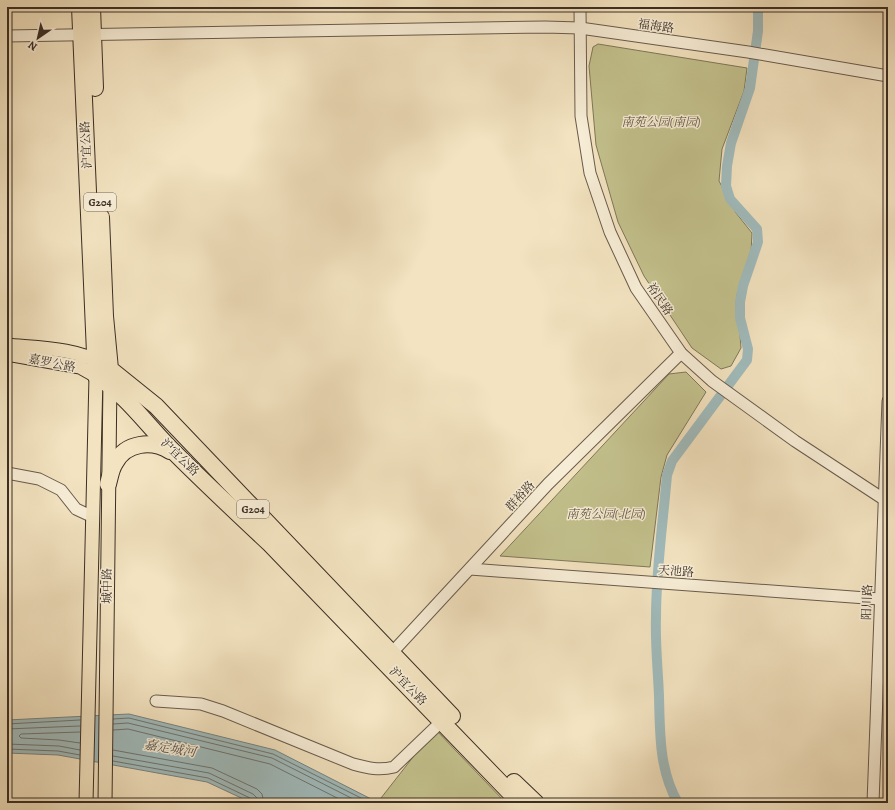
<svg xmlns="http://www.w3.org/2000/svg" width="895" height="810" font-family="Alegreya,'Noto Serif SC',serif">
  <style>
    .green { fill: #c3c18d; stroke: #7f7859 }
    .water { fill: #a0bbbc; stroke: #788380 }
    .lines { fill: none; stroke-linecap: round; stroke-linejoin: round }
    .shore { stroke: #6e7470; stroke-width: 1 }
    .canal { stroke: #a0bbbc; stroke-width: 10 }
    .minor-casing { stroke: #695b4c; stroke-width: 13 }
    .major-casing { stroke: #3b2e25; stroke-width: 15 }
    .highway-casing { stroke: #3b2e25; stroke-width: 18 }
    .minor { stroke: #f7edd6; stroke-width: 11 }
    .major { stroke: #f3e3c0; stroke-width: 13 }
    .highway { stroke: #f3e3c0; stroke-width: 16 }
    .labels { text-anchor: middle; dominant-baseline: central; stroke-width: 3; stroke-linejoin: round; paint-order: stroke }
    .shield { fill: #f7edd6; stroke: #73675a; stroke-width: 1 }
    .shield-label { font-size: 11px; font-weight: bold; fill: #3b2e25 }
    .street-label { font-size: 12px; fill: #3b2e25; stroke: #f7edd6 }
    .park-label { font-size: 12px; font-style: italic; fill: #5d533f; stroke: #f7edd6 }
    .water-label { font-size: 13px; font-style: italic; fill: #54514b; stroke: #f7edd6 }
  </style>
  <rect width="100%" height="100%" fill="#f3e3c0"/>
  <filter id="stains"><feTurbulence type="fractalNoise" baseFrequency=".005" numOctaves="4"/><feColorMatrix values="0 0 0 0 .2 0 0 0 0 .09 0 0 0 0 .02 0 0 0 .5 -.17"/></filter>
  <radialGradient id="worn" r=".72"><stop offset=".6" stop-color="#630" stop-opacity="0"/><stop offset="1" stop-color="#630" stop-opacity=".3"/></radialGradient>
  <!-- green -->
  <g class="green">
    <polygon points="598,44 747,68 744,91 722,149 719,181 736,213 752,233 751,253 737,295 741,348 731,366 721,369 692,348 644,276 618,222 596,145 589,66 593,47"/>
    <polygon points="686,372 706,392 667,455 661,477 650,567 500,556 669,374"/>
    <polygon points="435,729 506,803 389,803 381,798"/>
  </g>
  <!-- water -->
  <polygon class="water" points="129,714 275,750 379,803 252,803 207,782 58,755 7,753 7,720"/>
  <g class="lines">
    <!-- shore -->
    <g class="shore">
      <polyline points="113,719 129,718 273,754 371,803"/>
      <polyline points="7,724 80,720"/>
      <polyline points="113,724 128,723 272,758 361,803"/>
      <polyline points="7,729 80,726"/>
      <polyline points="113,730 128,729 270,764 347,803"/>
      <polyline points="80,743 59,740 21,738 19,736 21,734 80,732"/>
      <polyline points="7,744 59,746 80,750"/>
      <polyline points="7,749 58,751 80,755"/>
      <polyline points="113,750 212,768 257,789 262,794 264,803"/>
      <polyline points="113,756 209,773 253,794 257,798 258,803"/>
      <polyline points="113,761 208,778 250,798 253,803"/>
    </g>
    <!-- canal -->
    <path class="canal" d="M678,803c-19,-33 -18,-70 -19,-107 -1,-26 -4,-52 -3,-79 0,-47 7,-95 11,-142l5,-14 75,-101 1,-11 -8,-31v-16l3,-16 15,-44 -1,-13 -27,-30 -4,-13 1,-20 4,-23 19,-55 8,-57v-24"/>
    <defs>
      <g id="minor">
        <polyline points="580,7 581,116 590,173 610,232 636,288 681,353 712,381 795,441 888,502"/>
        <polyline points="7,36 545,27 580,28 748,52 888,76"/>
        <polyline points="7,473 39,479 61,490 76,509 91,516"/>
        <polyline points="470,569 880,599"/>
        <polyline points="387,658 548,484 681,353"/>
        <path d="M156,701l45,3 22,7 130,53c15,4 26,7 41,3l48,-46"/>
        <polyline points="873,803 888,401"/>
      </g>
      <g id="major">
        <path d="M7,345c29,3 71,3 95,19"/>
        <polyline points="7,354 80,367 96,376 86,803"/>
        <polyline points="105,803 110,379"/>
      </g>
      <g id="highway">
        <path d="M80,7l16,369c31,19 53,52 79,77 31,31 63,61 95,91l250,259"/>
        <polyline points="92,7 95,88"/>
        <polyline points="101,217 105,316 110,369 156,406 452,716"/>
        <path d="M108,484c2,-7 3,-15 7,-21 11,-21 37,-23 55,-12"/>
        <polyline points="514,782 536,803"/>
      </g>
    </defs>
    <!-- minor casing -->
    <use href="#minor" class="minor-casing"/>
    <!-- major casing -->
    <use href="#major" class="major-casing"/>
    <!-- highway casing -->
    <use href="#highway" class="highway-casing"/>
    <!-- minor -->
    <use href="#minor" class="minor"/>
    <!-- major -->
    <use href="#major" class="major"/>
    <!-- highway -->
    <use href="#highway" class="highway"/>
  </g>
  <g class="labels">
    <!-- shield labels -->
    <g class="shield">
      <rect x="84" y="193" width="32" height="18" rx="3"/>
      <rect x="237" y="500" width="32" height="18" rx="3"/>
    </g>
    <g class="shield-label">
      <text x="100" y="202">G204</text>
      <text x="253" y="509">G204</text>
    </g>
    <!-- street labels -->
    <g class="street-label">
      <text transform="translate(656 26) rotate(8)">福海路</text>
      <text transform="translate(86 145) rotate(-93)">沪宜公路</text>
      <text transform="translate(660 299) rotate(56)">裕民路</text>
      <text transform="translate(52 363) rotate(11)">嘉罗公路</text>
      <text transform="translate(180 457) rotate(44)">沪宜公路</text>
      <text transform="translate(520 496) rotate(-47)">群裕路</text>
      <text transform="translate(676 571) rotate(4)">天池路</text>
      <text transform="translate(107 586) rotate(-90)">城中路</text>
      <text transform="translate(867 602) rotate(-88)">阳川路</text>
      <text transform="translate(408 686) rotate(46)">沪宜公路</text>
    </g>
    <!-- park labels -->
    <g class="park-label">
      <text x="661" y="122">南苑公园(南园)</text>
      <text x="606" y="514">南苑公园(北园)</text>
    </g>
    <!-- water labels -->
    <g class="water-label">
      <text transform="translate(170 748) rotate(9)">嘉定城河</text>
    </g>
  </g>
  <!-- margin -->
  <rect width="895" height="810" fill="none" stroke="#f3e3c0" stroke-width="24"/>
  <rect x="8" y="8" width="879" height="794" fill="none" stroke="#3b2e25" stroke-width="2"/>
  <rect x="12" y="12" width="871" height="786" fill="none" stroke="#3b2e25"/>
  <!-- north arrow -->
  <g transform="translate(38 38) rotate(214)" stroke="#f7edd6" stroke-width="3" paint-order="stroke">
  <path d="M0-3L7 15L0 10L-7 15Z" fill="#3b2e25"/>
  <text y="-6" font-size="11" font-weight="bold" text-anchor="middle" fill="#3b2e25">N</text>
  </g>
  <rect width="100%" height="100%" filter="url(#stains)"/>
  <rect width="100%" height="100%" fill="url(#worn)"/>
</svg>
